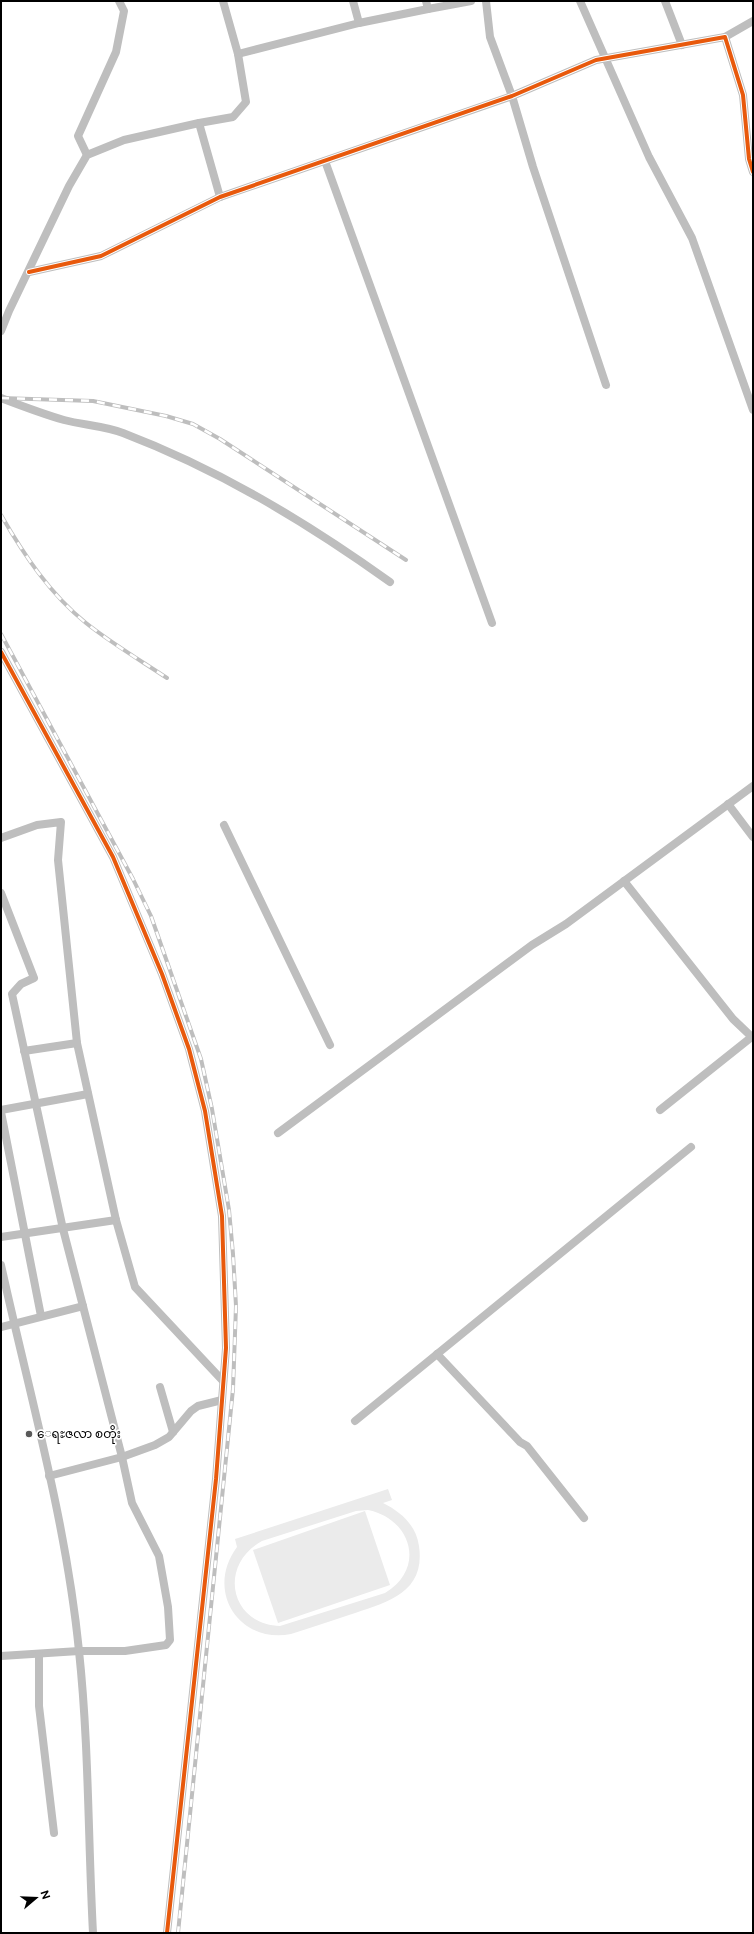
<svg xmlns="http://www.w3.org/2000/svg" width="754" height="1934" font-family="'Public Sans','Noto Sans Myanmar',sans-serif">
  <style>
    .green { fill: #ebebeb; fill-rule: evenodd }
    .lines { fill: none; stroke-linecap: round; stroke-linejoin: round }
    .street { stroke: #bebebe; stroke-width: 8 }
    .rail-casing { stroke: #bebebe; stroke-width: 4 }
    .rail { stroke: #fff; stroke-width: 2.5; stroke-dasharray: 8; stroke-linecap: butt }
    .cycleway-casing { stroke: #fff; stroke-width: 6 }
    .cycleway { stroke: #e8590c; stroke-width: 4 }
    .poi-dot { fill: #595959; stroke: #fff; stroke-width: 1.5 }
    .labels { text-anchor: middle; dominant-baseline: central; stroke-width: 3.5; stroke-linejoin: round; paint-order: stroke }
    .poi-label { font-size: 12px; fill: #000; stroke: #fff; text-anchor: start }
  </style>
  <rect width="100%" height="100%" fill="#fff"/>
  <!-- green -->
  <g class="green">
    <path d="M388,1489l4,11 -9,3c18,9 33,22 36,43 7,48 -34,57 -70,69 -19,6 -38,13 -58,19 -53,10 -86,-44 -54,-87l-2,-8zM368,1510c44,9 58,59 17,83l-105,33c-49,-1 -63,-60 -18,-85l94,-30z"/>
    <polygon points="365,1511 390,1585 278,1623 253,1550"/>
  </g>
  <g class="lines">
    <!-- street -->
    <g class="street">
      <polyline points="353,1 359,23"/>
      <polyline points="486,1 490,37 512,96 533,167 606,385"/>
      <polyline points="580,1 649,157 692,238 753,410"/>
      <polyline points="665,1 682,45"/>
      <polyline points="428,9 471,1"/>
      <polyline points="725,37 753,21"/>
      <polyline points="238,54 359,23 428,9 426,1"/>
      <polyline points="199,123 220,197"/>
      <polyline points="87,155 78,136 116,52 124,11 119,1"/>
      <polyline points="325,161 492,623"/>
      <polyline points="29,272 101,256 220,197 512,96 596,60 725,37 743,95 749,159 753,172"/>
      <polyline points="1,331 9,311 69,186 87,155 124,140 199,123 233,117 246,102 238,54 223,1"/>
      <path d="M1,398c21,8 42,16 63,22 19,5 41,6 59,13 97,37 183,89 267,149"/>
      <polyline points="1,652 113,857 162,974 189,1049 205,1111 222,1216 226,1348 216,1479 167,1933"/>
      <polyline points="728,804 753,837"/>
      <polyline points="224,825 330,1045"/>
      <polyline points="1,838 37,825 61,822 58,860 77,1043 116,1220 135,1287 223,1381"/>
      <polyline points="624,881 733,1019 752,1037"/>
      <polyline points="1,893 34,978 21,984 12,994 63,1229 122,1457 132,1503 159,1556 168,1607 170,1640 166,1645 125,1651 79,1651 1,1656"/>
      <polyline points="24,1051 77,1043"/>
      <polyline points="1,1110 88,1094"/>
      <polyline points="660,1110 753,1036"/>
      <polyline points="1,1112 41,1316"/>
      <polyline points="278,1133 532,945 566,924 753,786"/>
      <polyline points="1,1237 116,1220"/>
      <path d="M1,1265c28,128 65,255 78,386 10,94 9,188 14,282"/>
      <polyline points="1,1327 83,1306"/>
      <polyline points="437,1354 520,1442 527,1446 584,1518"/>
      <polyline points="160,1387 173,1432"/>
      <polyline points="355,1421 691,1147"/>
      <polyline points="49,1476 122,1457 155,1445 169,1437 191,1411 198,1406 222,1400"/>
      <polyline points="39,1654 39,1706 54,1833"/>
    </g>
    <defs>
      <g id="rail">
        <polyline points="1,398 93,401 166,416 193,424 220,439 406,560"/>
        <path d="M1,515c23,40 49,79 85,108 25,20 54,37 81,55"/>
        <polyline points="1,634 133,879 151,916 201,1059 212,1109 229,1210 233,1254 236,1306 233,1389 178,1933"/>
      </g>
    </defs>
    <!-- rail casing -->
    <use href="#rail" class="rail-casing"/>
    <!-- rail -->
    <use href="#rail" class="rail"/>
    <defs>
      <g id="cycleway">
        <polyline points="29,272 101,256 220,197 512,96 596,60 725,37 743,95 749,159 753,172"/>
        <polyline points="1,652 113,857 162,974 189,1049 205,1111 222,1216 226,1348 216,1479 167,1933"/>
      </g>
    </defs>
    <!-- cycleway casing -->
    <use href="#cycleway" class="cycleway-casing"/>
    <!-- cycleway -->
    <use href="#cycleway" class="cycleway"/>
  </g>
  <!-- markers -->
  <circle class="poi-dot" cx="29" cy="1434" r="4"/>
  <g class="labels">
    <!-- poi labels -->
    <g class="poi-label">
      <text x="37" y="1434">ေရႊဇလာ စတိုး</text>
    </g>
  </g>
  <!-- border -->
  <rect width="754" height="1934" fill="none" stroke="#000000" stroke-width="4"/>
  <!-- north arrow -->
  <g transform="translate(36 1898) rotate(71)" stroke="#ffffff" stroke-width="3" paint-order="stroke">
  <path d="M0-3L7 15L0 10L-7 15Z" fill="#000000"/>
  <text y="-6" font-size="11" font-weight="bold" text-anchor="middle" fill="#000000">N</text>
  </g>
</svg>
